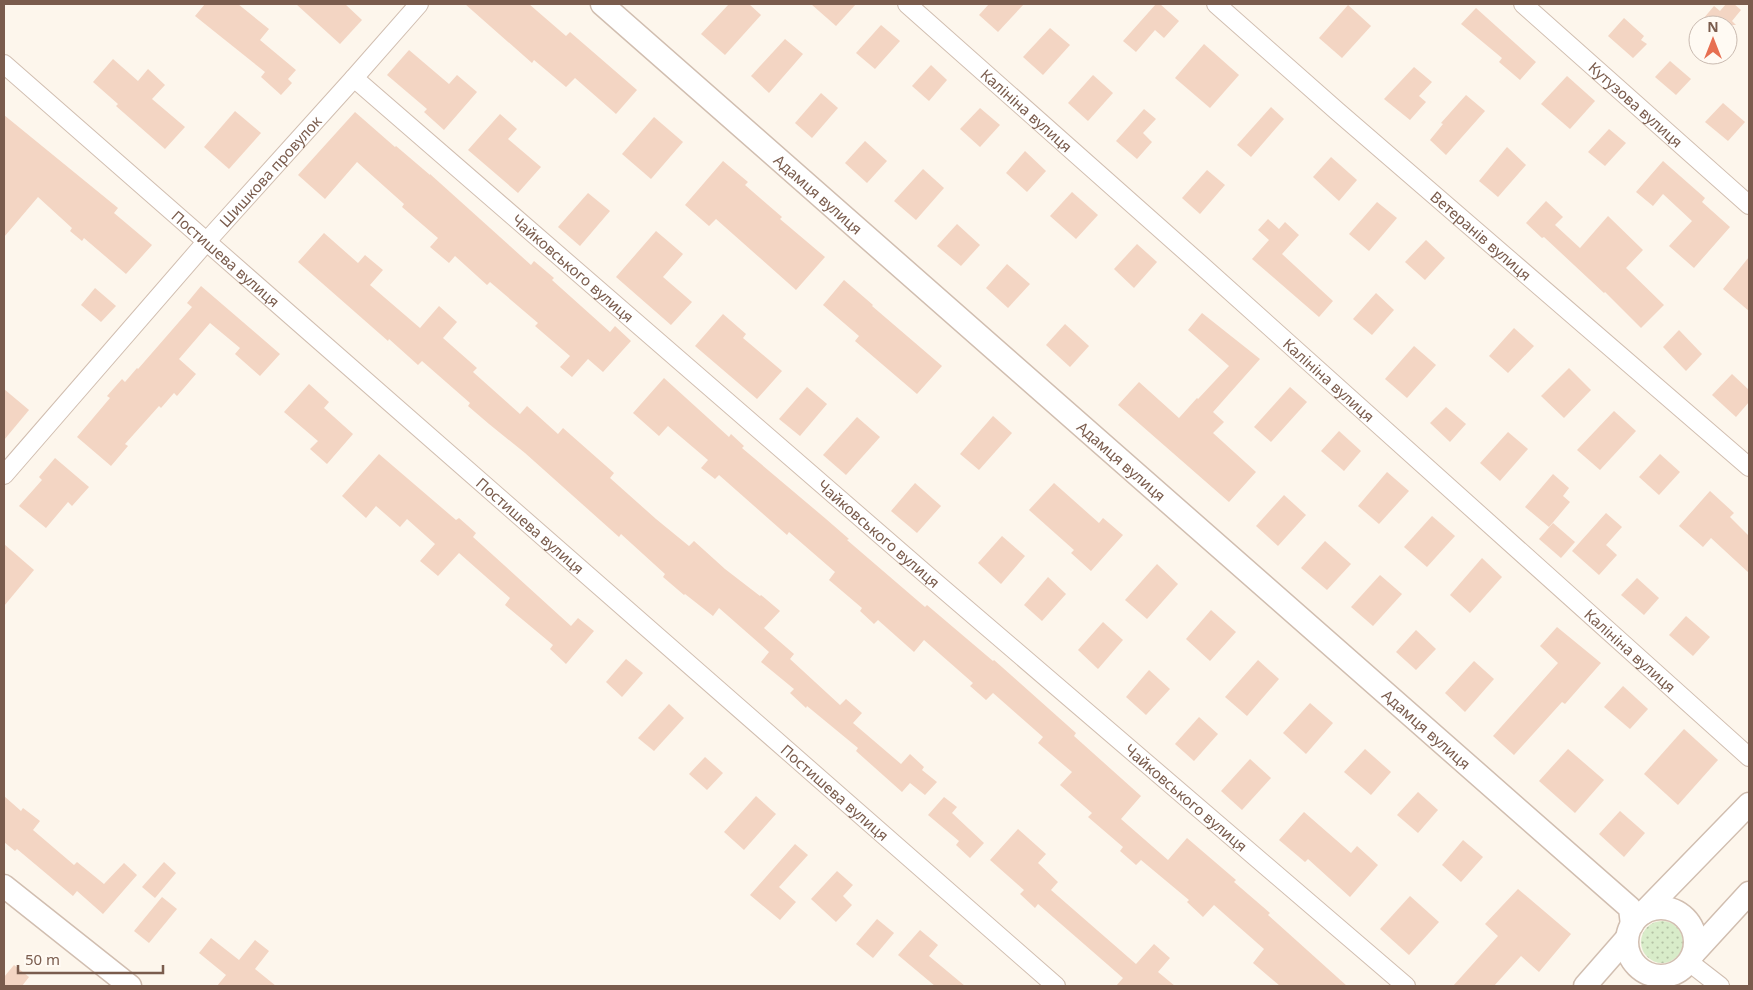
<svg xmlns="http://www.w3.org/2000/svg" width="1753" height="990" font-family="'Noto Sans',sans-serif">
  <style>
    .grass { fill: url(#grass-dots) }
    .building { fill: #f3d5c3 }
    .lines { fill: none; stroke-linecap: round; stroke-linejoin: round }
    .minor-casing { stroke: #d1beb0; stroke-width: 20 }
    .tertiary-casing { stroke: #d1beb0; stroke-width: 25 }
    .minor { stroke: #fff; stroke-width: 18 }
    .tertiary { stroke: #fff; stroke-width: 22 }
    .labels { text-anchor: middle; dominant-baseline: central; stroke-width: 4.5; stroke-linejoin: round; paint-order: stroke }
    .street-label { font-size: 15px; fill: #7a5c4d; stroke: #fffaf3 }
  </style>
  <defs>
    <pattern id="grass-dots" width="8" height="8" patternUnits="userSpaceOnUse" patternTransform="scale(1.25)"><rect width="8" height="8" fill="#d8ecc9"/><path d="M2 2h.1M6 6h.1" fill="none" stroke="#b4c2a5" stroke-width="1.8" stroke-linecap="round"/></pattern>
  </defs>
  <rect width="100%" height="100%" fill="#fdf6ec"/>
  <!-- grass -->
  <circle class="grass" cx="1662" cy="942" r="21"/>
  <!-- building -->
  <g class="building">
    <polygon points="205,4 238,4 269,29 260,40 296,70 288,79 292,83 281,95 261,77 265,72 195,16"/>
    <polygon points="296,4 345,4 362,20 340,44"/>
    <polygon points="465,4 529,4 566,36 570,32 637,90 616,114 575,78 566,87 534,60 532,63"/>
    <polygon points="729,4 749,4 761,15 725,55 701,34"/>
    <polygon points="811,4 856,4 836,26"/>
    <polygon points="989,4 1024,4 998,32 979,15"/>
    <polygon points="1156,4 1160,4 1179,21 1164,38 1155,30 1136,52 1123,41"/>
    <polygon points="1726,4 1734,4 1741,10 1732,21 1736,25 1698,25 1714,6 1720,11"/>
    <polygon points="1348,5 1371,26 1342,58 1319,38"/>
    <polygon points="1476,8 1536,62 1520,80 1499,62 1502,58 1461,24"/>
    <polygon points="1624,18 1644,36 1641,40 1647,44 1633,58 1608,36"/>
    <polygon points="881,25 900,41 875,69 856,53"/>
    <polygon points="1050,28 1070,45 1043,75 1023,57"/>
    <polygon points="785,39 803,54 769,93 751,76"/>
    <polygon points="1204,44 1239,75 1210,108 1175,78"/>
    <polygon points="409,50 449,84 457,75 477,92 444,130 424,112 427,109 387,75"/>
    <polygon points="113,59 138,81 148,69 165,85 152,99 185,127 165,149 116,106 118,104 93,82"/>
    <polygon points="1670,61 1691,79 1676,95 1655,77"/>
    <polygon points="931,65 947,80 929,101 912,86"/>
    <polygon points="1414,67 1432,82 1419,96 1426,102 1410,120 1384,99"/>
    <polygon points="1093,75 1113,93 1088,121 1068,103"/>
    <polygon points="1567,76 1595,101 1570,129 1541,104"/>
    <polygon points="821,93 838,108 812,138 795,123"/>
    <polygon points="1466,95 1485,111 1446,155 1430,140 1443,124 1441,123"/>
    <polygon points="1723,103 1745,122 1728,141 1705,122"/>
    <polygon points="1271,107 1284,119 1251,157 1237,145"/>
    <polygon points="980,108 1000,125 980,147 960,129"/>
    <polygon points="1144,109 1156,119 1143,133 1152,142 1137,159 1116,141"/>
    <polygon points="235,111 261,133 229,169 204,147"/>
    <polygon points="355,112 395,147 396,146 430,175 430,174 531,265 534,261 554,278 552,280 610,332 615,326 631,341 603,372 588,359 572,377 560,367 570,356 535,326 538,323 490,282 487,285 455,256 449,263 430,247 438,238 402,207 404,204 357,162 325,199 298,175"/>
    <polygon points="500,114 517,129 508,139 541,167 518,193 468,150"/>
    <polygon points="4,115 118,208 114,213 152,245 126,274 84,238 82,241 70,231 72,228 38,197 4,237"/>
    <polygon points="654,117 683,142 651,179 622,154"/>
    <polygon points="1609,129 1626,143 1605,166 1588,152"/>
    <polygon points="865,141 887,161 867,183 845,163"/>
    <polygon points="1507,147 1526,165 1498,197 1479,181"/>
    <polygon points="1025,151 1046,171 1027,192 1006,173"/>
    <polygon points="1331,157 1357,180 1339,201 1313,177"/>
    <polygon points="723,161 748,182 745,185 782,217 780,219 825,257 796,290 716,219 709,226 685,205"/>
    <polygon points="1663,161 1705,198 1702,202 1730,227 1694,268 1669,246 1692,221 1663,194 1653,206 1636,192"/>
    <polygon points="923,169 944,188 916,220 894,201"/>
    <polygon points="1207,170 1225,185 1200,214 1182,198"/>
    <polygon points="1072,192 1098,215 1076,239 1050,216"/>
    <polygon points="588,193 610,211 580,246 558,227"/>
    <polygon points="1546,201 1563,217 1555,225 1580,248 1608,216 1643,250 1626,268 1664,305 1641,328 1605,292 1604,293 1544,237 1542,238 1526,223"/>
    <polygon points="1377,202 1397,218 1369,251 1349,234"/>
    <polygon points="1268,219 1279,229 1285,222 1299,235 1282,254 1333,301 1319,317 1252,259 1269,240 1258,230"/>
    <polygon points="957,224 980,245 961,266 937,246"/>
    <polygon points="656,231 683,254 663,277 692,302 671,325 616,277"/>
    <polygon points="324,233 358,263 365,255 383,270 370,285 420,328 439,306 457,322 443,338 477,368 473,372 520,414 527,406 558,434 563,428 614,473 610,478 656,519 689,546 694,541 725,569 760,596 761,595 780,611 764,628 794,654 790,659 840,705 846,699 862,713 853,723 901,764 910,754 924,767 922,770 937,782 925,795 910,783 902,792 856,751 858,748 807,706 806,708 790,693 794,689 761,662 769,652 719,608 713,616 685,594 684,595 663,577 665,574 621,534 619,537 525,453 489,424 468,406 470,403 422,361 418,365 389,339 388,341 298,262"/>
    <polygon points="1426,240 1445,258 1425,280 1405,262"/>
    <polygon points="1137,244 1157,262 1134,288 1114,269"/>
    <polygon points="1749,257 1749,311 1723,289"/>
    <polygon points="1007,264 1030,284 1008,308 986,288"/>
    <polygon points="844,280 873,305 872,306 942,366 917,394 855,341 859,336 823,305"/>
    <polygon points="201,286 280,354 260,376 235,354 240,348 210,323 179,359 196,374 177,396 174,393 161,408 159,406 125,444 128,446 111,466 77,437 110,398 107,396 122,379 125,382 137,368 138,369 192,307 187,303"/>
    <polygon points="95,288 116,306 101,322 81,305"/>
    <polygon points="1376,293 1394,310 1372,335 1353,319"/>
    <polygon points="1202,313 1260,359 1213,412 1224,422 1213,433 1256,472 1229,502 1118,405 1139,382 1179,418 1197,398 1198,399 1229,366 1188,330"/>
    <polygon points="723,314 746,334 743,338 782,371 757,399 695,346"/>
    <polygon points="1065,324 1089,346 1070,367 1046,345"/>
    <polygon points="1514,328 1534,346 1508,373 1489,356"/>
    <polygon points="1679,330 1702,354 1686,371 1663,347"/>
    <polygon points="1414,346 1436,365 1407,398 1385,379"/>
    <polygon points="1569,368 1591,390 1564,418 1541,396"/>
    <polygon points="1732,374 1749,390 1749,402 1736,417 1712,395"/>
    <polygon points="664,378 729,437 731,434 744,446 742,448 826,519 849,539 847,540 925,607 927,605 993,661 994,660 1076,733 1074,736 1141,796 1121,819 1168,860 1187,838 1236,880 1234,882 1270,913 1268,915 1347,986 1280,986 1253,963 1264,949 1214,905 1203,917 1187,902 1189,900 1141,860 1136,865 1120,851 1123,847 1088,817 1092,813 1060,785 1072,772 1038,743 1043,737 993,693 986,700 970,686 973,683 924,640 914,652 878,620 874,624 860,611 862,608 829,580 835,572 789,532 787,535 719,475 715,479 701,468 708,460 668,426 659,436 633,413"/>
    <polygon points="309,384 329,402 324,408 353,434 327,464 310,449 318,441 284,412"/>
    <polygon points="807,387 827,404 800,436 779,419"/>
    <polygon points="1290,387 1307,402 1271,442 1254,427"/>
    <polygon points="4,389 29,410 4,440"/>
    <polygon points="1446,407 1466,424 1450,442 1430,423"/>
    <polygon points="1614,411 1636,431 1600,470 1577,450"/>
    <polygon points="993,416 1012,433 979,470 960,454"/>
    <polygon points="857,417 880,437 846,475 823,455"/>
    <polygon points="1339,431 1361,451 1344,471 1321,451"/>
    <polygon points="1508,432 1528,449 1500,481 1480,463"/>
    <polygon points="379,454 456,520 459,518 476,533 473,537 571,626 578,618 594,631 566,664 550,649 553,645 505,605 510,598 459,553 438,576 420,561 435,544 407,519 400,527 376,506 366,518 342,496"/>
    <polygon points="1660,454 1680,472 1659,495 1639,477"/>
    <polygon points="55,458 89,487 72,506 68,502 46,528 19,506 42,480 39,477"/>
    <polygon points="1387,472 1409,491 1379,524 1358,506"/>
    <polygon points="1553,474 1569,488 1563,496 1570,502 1549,527 1525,507"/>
    <polygon points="915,483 941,506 917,533 891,511"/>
    <polygon points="1054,483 1099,523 1103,518 1123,535 1091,571 1071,553 1074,550 1029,510"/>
    <polygon points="1710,491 1734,513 1730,517 1749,536 1749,573 1711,538 1703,547 1679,526"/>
    <polygon points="1284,495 1306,515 1278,546 1256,526"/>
    <polygon points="1606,513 1622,527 1606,545 1617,555 1599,575 1572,551"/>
    <polygon points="1432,516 1455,536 1427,567 1404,547"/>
    <polygon points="1553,523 1575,542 1561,558 1539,539"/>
    <polygon points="1002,536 1025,556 1001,584 978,563"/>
    <polygon points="1325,541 1351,564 1327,590 1301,568"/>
    <polygon points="4,544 34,570 4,606"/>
    <polygon points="1482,558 1502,577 1470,613 1450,595"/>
    <polygon points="1157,564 1178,584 1147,619 1125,600"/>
    <polygon points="1380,575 1402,594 1373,626 1351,607"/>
    <polygon points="1048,577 1066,594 1042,621 1024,605"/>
    <polygon points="1637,578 1659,598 1644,615 1621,595"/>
    <polygon points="1211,610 1236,632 1210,661 1186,639"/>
    <polygon points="1686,616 1710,637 1693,656 1669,635"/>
    <polygon points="1103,622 1123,640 1098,669 1078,650"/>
    <polygon points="1557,627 1601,663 1565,704 1562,702 1514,755 1493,736 1558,663 1540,646"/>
    <polygon points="1416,630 1436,649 1416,670 1396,652"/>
    <polygon points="626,659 643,673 622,697 606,682"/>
    <polygon points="1258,660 1279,679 1247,716 1225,697"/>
    <polygon points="1474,661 1494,679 1465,712 1445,693"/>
    <polygon points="1149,670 1170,689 1146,715 1126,697"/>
    <polygon points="1623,686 1648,709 1630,729 1604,707"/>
    <polygon points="1310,703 1333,723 1306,754 1283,733"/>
    <polygon points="669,704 684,718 654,751 638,738"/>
    <polygon points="1199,717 1218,734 1194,761 1175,744"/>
    <polygon points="1684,729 1718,760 1678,805 1644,774"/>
    <polygon points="1365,749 1391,772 1371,795 1344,772"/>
    <polygon points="1568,749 1604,780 1575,813 1539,781"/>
    <polygon points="705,757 723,773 707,790 689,774"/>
    <polygon points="1250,759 1271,778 1242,810 1221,791"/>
    <polygon points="1418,792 1438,810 1418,833 1397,815"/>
    <polygon points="4,796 21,811 23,808 40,821 33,830 74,865 77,862 104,884 124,863 137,875 103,914 77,891 73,896 17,849 15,851 4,842"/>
    <polygon points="756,796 776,814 744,850 724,832"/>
    <polygon points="944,797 957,807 952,813 984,843 970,858 956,845 959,841 928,815"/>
    <polygon points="1620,811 1645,833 1624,857 1599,834"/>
    <polygon points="1304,812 1351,853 1357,846 1378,865 1350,897 1308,859 1305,862 1279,840"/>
    <polygon points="1018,829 1046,854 1038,863 1058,882 1051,890 1136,964 1154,944 1170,958 1158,972 1175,986 1116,986 1123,978 1038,904 1035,908 1020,894 1024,890 990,860"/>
    <polygon points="1463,840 1483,857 1461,882 1442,865"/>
    <polygon points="795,844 808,855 779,887 796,902 780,920 750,895"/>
    <polygon points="164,862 176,873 155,898 142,887"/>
    <polygon points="837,871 853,885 843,896 852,905 836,922 811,899"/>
    <polygon points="1518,889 1571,934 1539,972 1521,956 1494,986 1453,986 1498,936 1485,924"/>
    <polygon points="1410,896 1439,922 1409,955 1380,929"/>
    <polygon points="162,897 177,909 149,943 134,931"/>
    <polygon points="877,919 894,933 873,958 856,944"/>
    <polygon points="920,930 938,945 929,956 965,986 935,986 898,955"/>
    <polygon points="211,938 239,960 255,940 269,951 255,969 276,986 217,986 226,975 199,953"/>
    <polygon points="14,965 29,977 22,986 4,986 4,977"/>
  </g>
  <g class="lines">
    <defs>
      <g id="minor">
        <path id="s1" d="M907,4l293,260 549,493"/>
        <path id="s2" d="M1216,4l121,107 412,356"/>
        <path id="s3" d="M1523,4l226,201"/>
        <path id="s4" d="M4,64l1052,922"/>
        <path id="s5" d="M354,78l574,498 478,410"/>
        <path id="s6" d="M4,475l203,-234 147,-163 65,-74"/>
        <polyline points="1689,962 1720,986"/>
      </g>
      <g id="tertiary">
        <path id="s7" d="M602,4l1028,904 2,17"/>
        <polyline points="4,886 130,986"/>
        <circle cx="1661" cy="942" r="34"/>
        <polyline points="1643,913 1749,804"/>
        <polyline points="1694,953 1749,893"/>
        <polyline points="1585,986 1627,938"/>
      </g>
    </defs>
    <!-- minor casing -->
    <use href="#minor" class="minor-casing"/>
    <!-- tertiary casing -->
    <use href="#tertiary" class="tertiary-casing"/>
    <!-- minor -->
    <use href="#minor" class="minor"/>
    <!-- tertiary -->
    <use href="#tertiary" class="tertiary"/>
  </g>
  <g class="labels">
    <!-- street labels -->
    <g class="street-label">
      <text stroke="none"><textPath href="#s3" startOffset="151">Кутузова вулиця</textPath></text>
      <text stroke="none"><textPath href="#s1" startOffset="160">Калініна вулиця</textPath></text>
      <text stroke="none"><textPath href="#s6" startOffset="404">Шишкова провулок</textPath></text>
      <text stroke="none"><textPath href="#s7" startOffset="288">Адамця вулиця</textPath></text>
      <text stroke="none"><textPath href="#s2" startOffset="352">Ветеранів вулиця</textPath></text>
      <text stroke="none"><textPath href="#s4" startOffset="295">Постишева вулиця</textPath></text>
      <text stroke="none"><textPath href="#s5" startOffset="290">Чайковського вулиця</textPath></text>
      <text stroke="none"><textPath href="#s1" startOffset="565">Калініна вулиця</textPath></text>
      <text stroke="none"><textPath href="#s7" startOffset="692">Адамця вулиця</textPath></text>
      <text stroke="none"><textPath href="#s4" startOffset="700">Постишева вулиця</textPath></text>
      <text stroke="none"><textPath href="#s5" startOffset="695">Чайковського вулиця</textPath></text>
      <text stroke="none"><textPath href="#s1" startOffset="970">Калініна вулиця</textPath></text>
      <text stroke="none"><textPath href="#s7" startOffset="1098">Адамця вулиця</textPath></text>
      <text stroke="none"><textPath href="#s4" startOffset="1105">Постишева вулиця</textPath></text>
      <text stroke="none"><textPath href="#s5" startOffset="1100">Чайковського вулиця</textPath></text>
    </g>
  </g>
  <!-- border -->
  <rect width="1753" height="990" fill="none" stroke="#7a5c4d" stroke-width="10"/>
  <!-- north arrow -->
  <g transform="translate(1713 40)"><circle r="24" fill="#fffaf3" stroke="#cabbb1"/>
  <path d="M0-4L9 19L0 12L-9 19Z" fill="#e76f51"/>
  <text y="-8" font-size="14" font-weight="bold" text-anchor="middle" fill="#7a5c4d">N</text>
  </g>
  <!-- scale -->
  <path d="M18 965v8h145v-8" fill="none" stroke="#7a5c4d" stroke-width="2.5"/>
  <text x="25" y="965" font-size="15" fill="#7a5c4d" stroke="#fffaf3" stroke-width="4" paint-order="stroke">50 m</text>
</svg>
